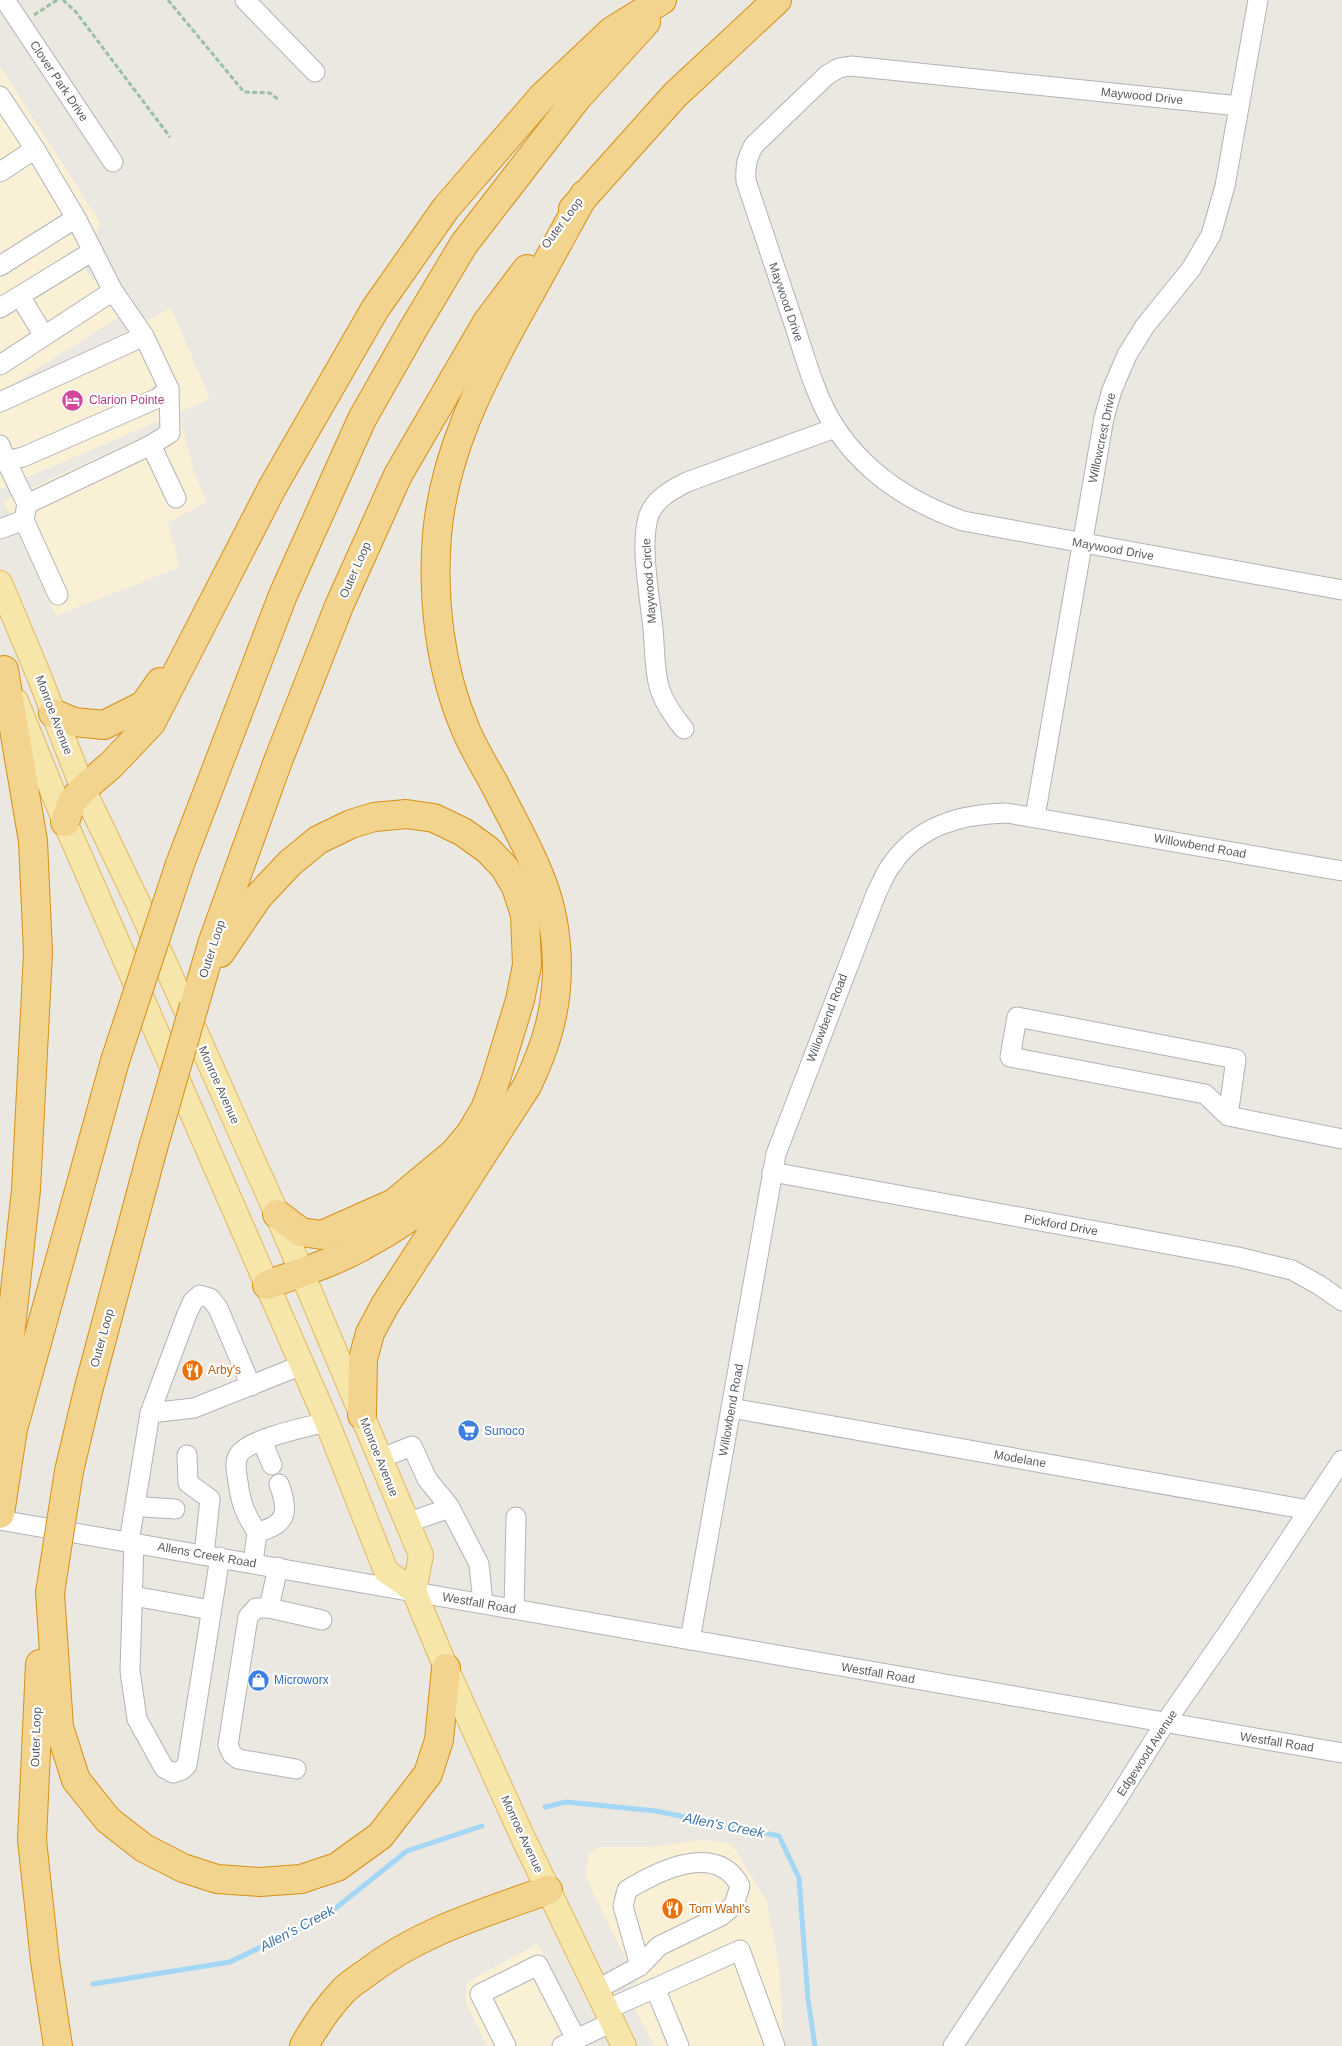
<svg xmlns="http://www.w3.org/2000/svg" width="1342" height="2046" font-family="Helvetica,sans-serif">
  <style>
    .commercial { fill: #faf0d6 }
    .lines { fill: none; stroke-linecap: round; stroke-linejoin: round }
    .stream { stroke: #a4d6f6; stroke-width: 5 }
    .minor-casing { stroke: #b1b3b7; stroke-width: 21 }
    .major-casing { stroke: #e3b861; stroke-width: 26 }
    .highway-casing { stroke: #d69015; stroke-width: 30 }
    .path { stroke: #99c1a1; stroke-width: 3; stroke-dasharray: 5 2.5; stroke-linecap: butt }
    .minor { stroke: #fff; stroke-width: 19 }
    .major { stroke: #f7e6a9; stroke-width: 24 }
    .highway { stroke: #f2d48f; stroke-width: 28 }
    .highway-bridge-casing { stroke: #d69015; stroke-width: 30; stroke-linecap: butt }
    .highway-bridge { stroke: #f2d48f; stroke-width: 28 }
    .labels { text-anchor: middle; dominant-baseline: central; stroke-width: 4.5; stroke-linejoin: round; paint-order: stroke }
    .street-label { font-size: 12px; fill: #595c60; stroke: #fff }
    .hotel-label { font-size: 12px; fill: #b23c85; stroke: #fff; text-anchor: start }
    .food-label { font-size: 12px; fill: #c56008; stroke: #fff; text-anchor: start }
    .shop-label { font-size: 12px; fill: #366cbe; stroke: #fff; text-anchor: start }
    .water-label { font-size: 14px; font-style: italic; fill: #4478a6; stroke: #fff }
  </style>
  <rect width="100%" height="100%" fill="#eae8e0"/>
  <!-- commercial -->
  <g class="commercial">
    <polygon points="0,66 101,224 81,263 121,316 0,392"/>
    <polygon points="171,308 210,399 0,489 0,397"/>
    <polygon points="181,419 193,469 207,502 168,523 180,567 56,616 3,501"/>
    <polygon points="703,1840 731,1843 767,1902 779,1966 784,2046 654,2046 626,1991 637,1982 586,1878 588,1853 601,1847 648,1847"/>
    <polygon points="538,1943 589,2046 487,2046 466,2003 467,1982"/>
  </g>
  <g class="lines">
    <!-- stream -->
    <g class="stream">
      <polyline points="545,1807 566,1802 656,1811 779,1836 799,1878 808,1999 815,2046"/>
      <polyline points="93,1984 230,1962 327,1915 407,1851 482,1826"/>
    </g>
    <defs>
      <g id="minor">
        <polyline points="5,0 113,162"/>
        <polyline points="245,0 315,72"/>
        <polyline points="0,96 35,149 76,218 0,266"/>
        <path d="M1239,106l-388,-40 -12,2 -12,7 -73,70c-7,13 -9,21 -8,36 16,47 31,93 47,140 8,23 14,46 23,68 25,67 81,109 147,132l379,69"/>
        <polyline points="0,172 35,149"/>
        <polyline points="76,218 113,291 144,336 169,389 170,433 151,445"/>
        <polyline points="20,296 44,336"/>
        <polyline points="0,308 93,251"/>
        <polyline points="0,365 113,291"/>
        <polyline points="0,402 144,336"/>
        <polyline points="0,445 6,461 23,457 158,398 169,389"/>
        <polyline points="6,461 27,504"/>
        <polyline points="24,520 27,504 151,445 176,498"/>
        <polyline points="0,529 24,520 58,595"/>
        <path d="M684,729c-10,-12 -19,-25 -24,-39 -6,-19 -5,-42 -7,-61 -3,-32 -13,-81 -5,-111 5,-18 23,-28 39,-36l148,-54"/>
        <polyline points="1035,817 1104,418 1112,390 1127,355 1145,326 1191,269 1211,235 1225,186 1258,0"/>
        <polyline points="1228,1116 1236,1059 1017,1017 1010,1057 1205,1094 1228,1116 1342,1139"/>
        <polyline points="772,1172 1238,1257 1292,1270 1319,1285 1342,1301"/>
        <polyline points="731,1408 1309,1510"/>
        <polyline points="150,1413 187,1314 193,1301 200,1295 210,1298 218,1308 251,1386"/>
        <polyline points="262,1441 272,1465"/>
        <polyline points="187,1455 188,1483 210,1499 204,1555"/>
        <polyline points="379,1459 412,1446 427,1479 449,1506 479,1564 483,1603"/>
        <polyline points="136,1502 144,1507 175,1509"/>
        <polyline points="0,1520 1342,1753"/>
        <polyline points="406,1523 450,1508"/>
        <path d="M257,1532c31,-7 32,-21 22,-48"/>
        <polyline points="129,1542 150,1413 194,1408 302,1365"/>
        <polyline points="134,1543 130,1671 137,1719 164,1768 173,1773 182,1770 187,1765 220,1557"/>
        <path d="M253,1563l4,-31c-12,-18 -16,-28 -19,-50 -1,-9 -5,-21 2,-29 12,-15 67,-26 87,-31"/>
        <polyline points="278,1567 269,1608 256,1608 248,1617 228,1745 232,1754 238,1759 296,1769"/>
        <polyline points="133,1596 211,1610"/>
        <polyline points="269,1608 322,1620"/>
        <polyline points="514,1609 516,1517"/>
        <path d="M690,1640l86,-486 100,-260c5,-10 9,-21 16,-30 27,-39 70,-50 115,-51l335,58"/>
        <polyline points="655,1988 679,2046"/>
        <path d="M596,1990l44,-24 19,-20 62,-30 13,-11 6,-19c-23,-45 -82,-15 -113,4l-4,16 17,60"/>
        <polyline points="606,2010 740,1950 775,2046"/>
        <polyline points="506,2046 480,1994 538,1965 576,2039"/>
        <polyline points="562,2046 612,2022"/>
        <polyline points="953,2046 1114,1804 1165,1723 1229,1631 1342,1460"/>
      </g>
      <g id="major">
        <polyline points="0,583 39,676 83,789 138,903 277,1214 421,1555 414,1591"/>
        <polyline points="16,701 65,822 327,1422 386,1571 414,1591 446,1668 525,1842 624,2046"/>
      </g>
      <g id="highway">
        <polyline points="573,209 675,95 777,0"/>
        <polyline points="4,670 33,841 38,953 26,1190 10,1337 8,1457"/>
        <polyline points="53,713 74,722 104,725 144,705 160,682"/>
        <polyline points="65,822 72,801 83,789 111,765 151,723 272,488 375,309 446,208 542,97 612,31 662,0"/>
        <polyline points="180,864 283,595 362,419 412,331 464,244 577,98 646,22"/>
        <polyline points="220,953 258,897 290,863 318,840 351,824 374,817 406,814 434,818 463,832 488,850 505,868 516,887 525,915 527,965 520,1000 495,1082 485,1109 470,1134 454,1153 394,1203 322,1235 301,1232 277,1214"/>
        <polyline points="194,1006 213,941 278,761 339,606 398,475 487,322 527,269"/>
        <path d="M267,1285c32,-12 66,-22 96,-39 34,-18 65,-40 94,-65"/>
        <path d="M362,1415l1,-56 7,-26 15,-28 142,-219c9,-19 17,-38 22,-58 13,-48 10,-105 -9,-151 -12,-31 -29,-60 -44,-90 -10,-19 -23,-39 -31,-59 -25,-59 -33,-129 -28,-193 7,-81 43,-152 82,-222 22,-39 43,-78 65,-118"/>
        <polyline points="69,1471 88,1391 153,1148"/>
        <polyline points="0,1514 13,1429 115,1061"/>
        <polyline points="50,1593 59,1727 76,1780 108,1820 144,1848 183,1868 217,1879 260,1882 301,1879 337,1867 380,1836 428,1774 439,1740 446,1668"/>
        <polyline points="40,1664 32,1840 45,1961 58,2046"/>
        <path d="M304,2046c11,-20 24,-39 40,-56 6,-6 14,-11 21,-16 54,-42 119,-61 183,-84"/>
      </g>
    </defs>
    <!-- minor casing -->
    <use href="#minor" class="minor-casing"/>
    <!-- major casing -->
    <use href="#major" class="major-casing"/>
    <!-- highway casing -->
    <use href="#highway" class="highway-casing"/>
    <!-- path -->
    <g class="path">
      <polyline points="63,0 76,12 170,137"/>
      <polyline points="168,0 244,92 270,93 279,100"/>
      <polyline points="34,15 57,0"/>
    </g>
    <!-- minor -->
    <use href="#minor" class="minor"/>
    <!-- major -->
    <use href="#major" class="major"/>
    <!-- highway -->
    <use href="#highway" class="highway"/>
    <defs>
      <g id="highway-bridge">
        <polyline points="115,1061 180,864"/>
        <polyline points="153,1148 194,1006"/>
        <polyline points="50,1593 69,1471"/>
      </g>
    </defs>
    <!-- highway-bridge casing -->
    <use href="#highway-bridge" class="highway-bridge-casing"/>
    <!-- highway-bridge -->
    <use href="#highway-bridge" class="highway-bridge"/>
  </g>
  <!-- icons -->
  <defs>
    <symbol id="hotel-disc" viewBox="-11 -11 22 22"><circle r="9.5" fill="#d1479c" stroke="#fff"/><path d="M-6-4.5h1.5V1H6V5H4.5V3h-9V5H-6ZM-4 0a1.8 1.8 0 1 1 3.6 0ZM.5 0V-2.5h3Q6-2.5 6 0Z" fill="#fff"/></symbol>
    <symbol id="restaurant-disc" viewBox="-11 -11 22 22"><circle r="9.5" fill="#e8710a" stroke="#fff"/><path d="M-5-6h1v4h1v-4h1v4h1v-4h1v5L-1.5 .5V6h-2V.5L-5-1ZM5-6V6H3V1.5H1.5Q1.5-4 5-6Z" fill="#fff"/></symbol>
    <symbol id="supermarket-disc" viewBox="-11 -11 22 22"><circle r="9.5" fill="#3f7fe0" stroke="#fff"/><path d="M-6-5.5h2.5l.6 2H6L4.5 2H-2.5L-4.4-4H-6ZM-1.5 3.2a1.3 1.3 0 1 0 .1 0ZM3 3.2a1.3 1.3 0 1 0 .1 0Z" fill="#fff"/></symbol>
    <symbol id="shop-disc" viewBox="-11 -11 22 22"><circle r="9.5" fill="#3f7fe0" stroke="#fff"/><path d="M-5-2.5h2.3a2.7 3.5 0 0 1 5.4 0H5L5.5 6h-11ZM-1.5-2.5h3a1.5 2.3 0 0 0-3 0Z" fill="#fff"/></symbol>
  </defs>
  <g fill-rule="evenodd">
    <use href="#hotel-disc" x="60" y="388" width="25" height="25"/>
    <use href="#restaurant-disc" x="180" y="1358" width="25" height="25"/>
    <use href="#supermarket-disc" x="456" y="1418" width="25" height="25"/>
    <use href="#shop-disc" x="246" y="1668" width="25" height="25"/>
    <use href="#restaurant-disc" x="660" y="1896" width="25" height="25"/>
  </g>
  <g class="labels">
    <!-- street labels -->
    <g class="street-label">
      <text transform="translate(59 81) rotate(56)">Clover Park Drive</text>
      <text transform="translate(1142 96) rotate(6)">Maywood Drive</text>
      <text transform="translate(562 223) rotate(-53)">Outer Loop</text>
      <text transform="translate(786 302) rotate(71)">Maywood Drive</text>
      <text transform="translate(1102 438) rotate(-78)">Willowcrest Drive</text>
      <text transform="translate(1113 549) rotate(10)">Maywood Drive</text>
      <text transform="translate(355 570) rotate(-66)">Outer Loop</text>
      <text transform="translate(649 581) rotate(-94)">Maywood Circle</text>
      <text transform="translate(54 715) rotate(69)">Monroe Avenue</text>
      <text transform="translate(1200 846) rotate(10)">Willowbend Road</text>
      <text transform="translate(212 949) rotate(-72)">Outer Loop</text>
      <text transform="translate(827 1018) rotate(-69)">Willowbend Road</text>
      <text transform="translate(219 1085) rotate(66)">Monroe Avenue</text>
      <text transform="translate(1061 1225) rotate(10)">Pickford Drive</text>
      <text transform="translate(102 1338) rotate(-75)">Outer Loop</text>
      <text transform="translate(731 1410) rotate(-80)">Willowbend Road</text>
      <text transform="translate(379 1457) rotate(68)">Monroe Avenue</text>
      <text transform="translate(1020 1459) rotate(10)">Modelane</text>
      <text transform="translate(207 1555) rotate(10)">Allens Creek Road</text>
      <text transform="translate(479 1603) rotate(10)">Westfall Road</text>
      <text transform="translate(878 1673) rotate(10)">Westfall Road</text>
      <text transform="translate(36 1737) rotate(-88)">Outer Loop</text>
      <text transform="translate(1277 1742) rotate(9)">Westfall Road</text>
      <text transform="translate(1147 1753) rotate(-57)">Edgewood Avenue</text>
      <text transform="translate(522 1834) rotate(65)">Monroe Avenue</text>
    </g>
    <!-- hotel labels -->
    <g class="hotel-label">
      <text x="89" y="400">Clarion Pointe</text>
    </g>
    <!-- food labels -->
    <g class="food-label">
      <text x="208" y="1370">Arby's</text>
      <text x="689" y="1909">Tom Wahl's</text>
    </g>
    <!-- shop labels -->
    <g class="shop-label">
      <text x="484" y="1431">Sunoco</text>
      <text x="274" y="1680">Microworx</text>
    </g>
    <!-- water labels -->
    <g class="water-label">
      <text transform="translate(724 1825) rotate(11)">Allen's Creek</text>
      <text transform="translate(297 1928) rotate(-28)">Allen's Creek</text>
    </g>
  </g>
</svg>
